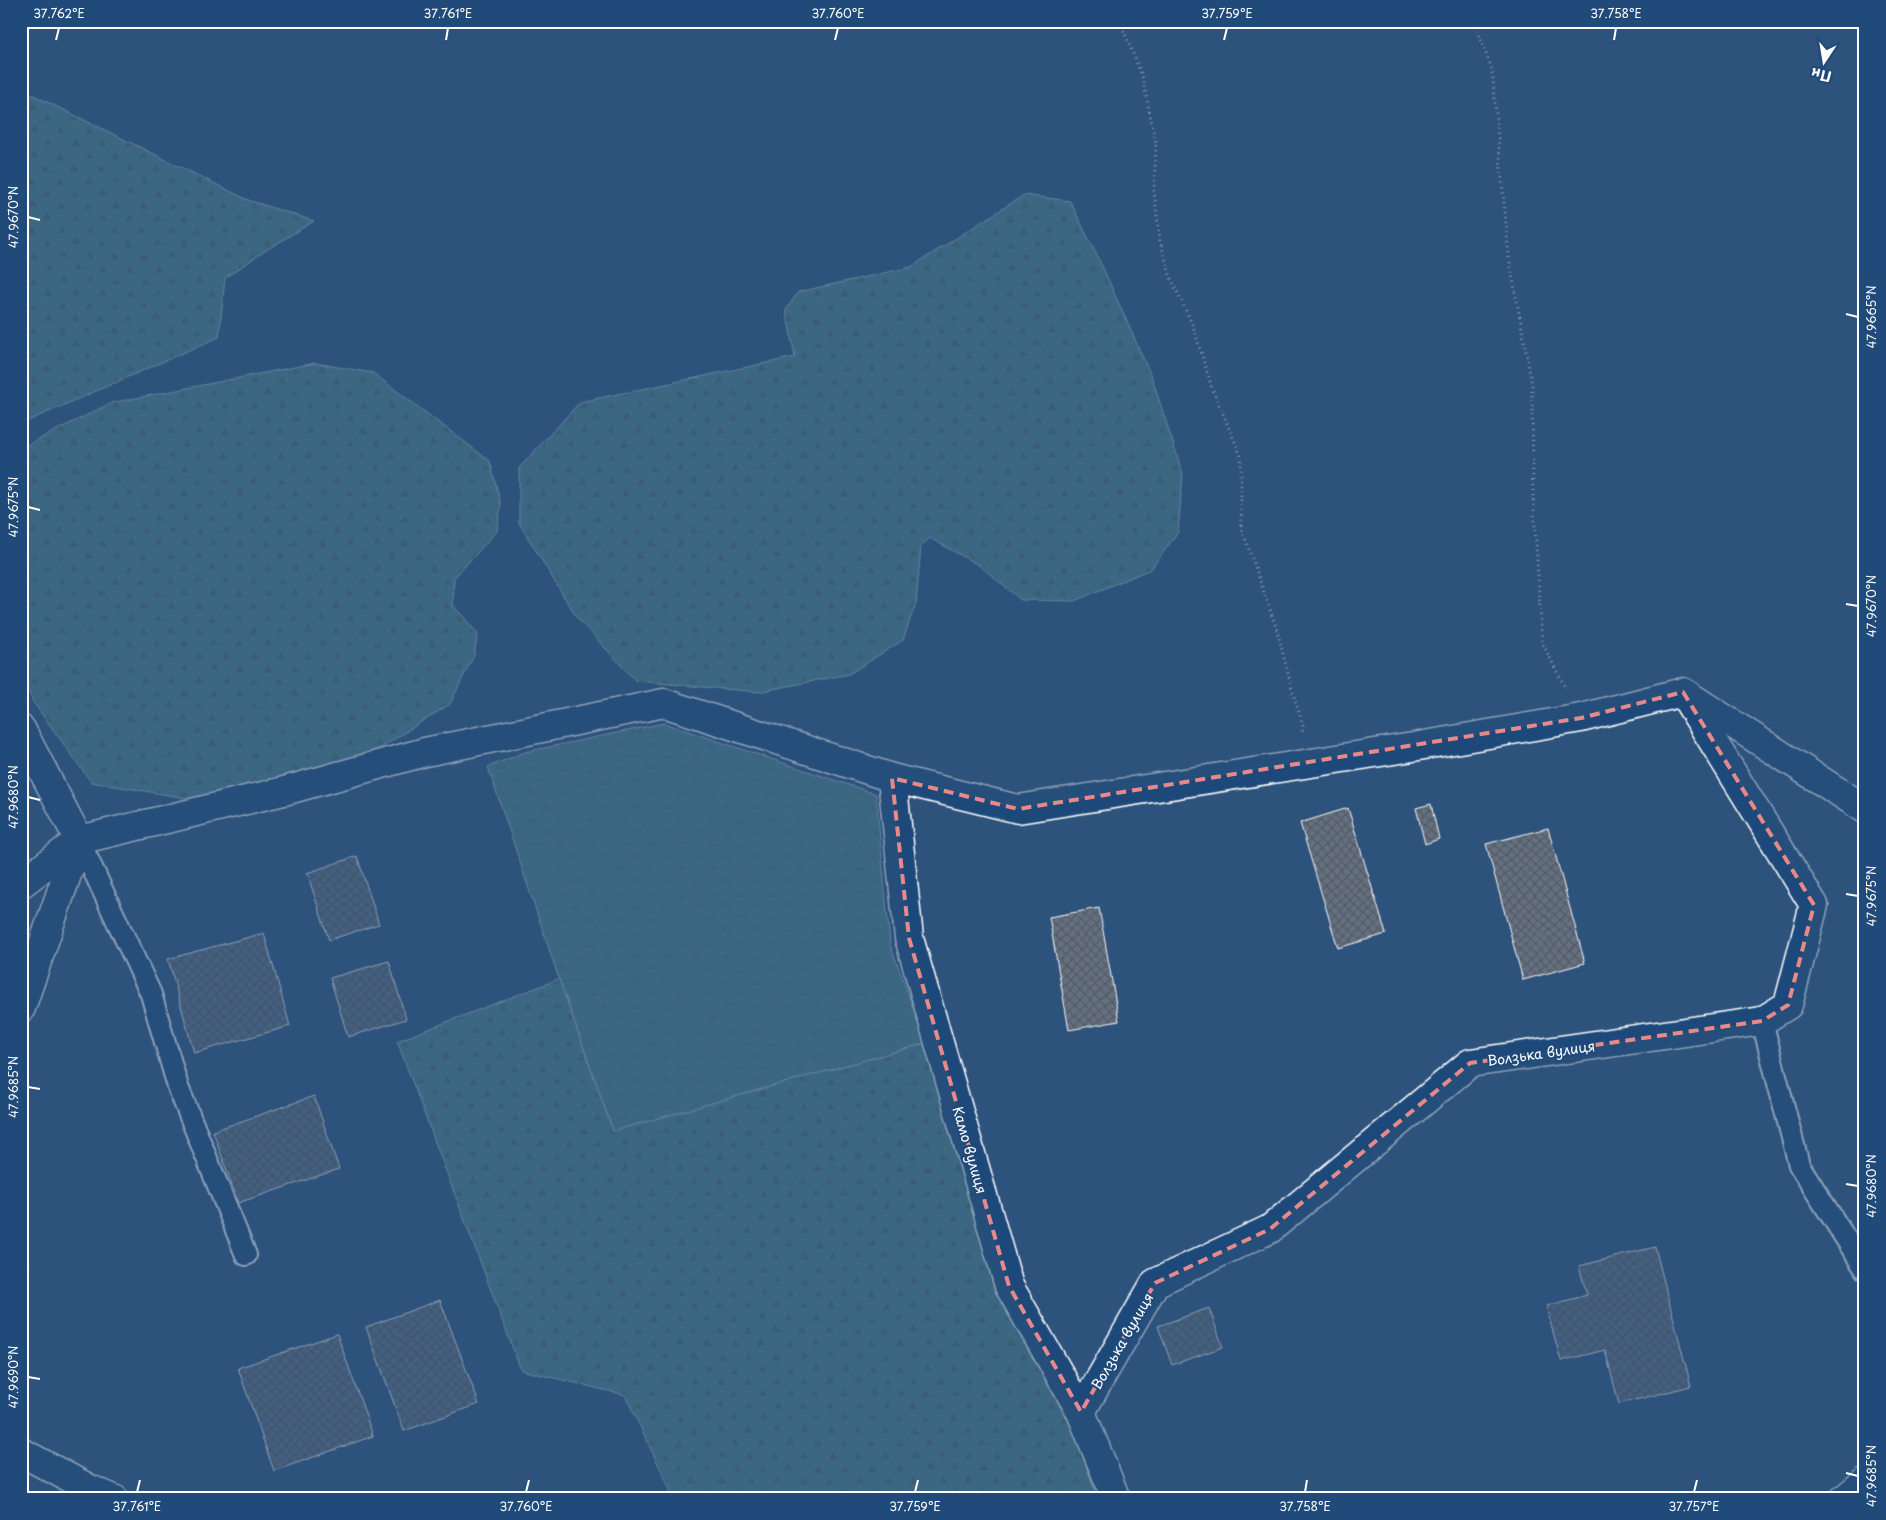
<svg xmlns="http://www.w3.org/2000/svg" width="1886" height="1520" font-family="'Playpen Sans',sans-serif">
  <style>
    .grass { fill: url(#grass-tufts); stroke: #a6c0c6 }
    .forest { fill: url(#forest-firs); stroke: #a6c0c6 }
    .building { fill: url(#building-cross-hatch); stroke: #fff }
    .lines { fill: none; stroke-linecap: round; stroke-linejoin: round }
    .lane-casing { stroke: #fff; stroke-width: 24 }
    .street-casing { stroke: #fff; stroke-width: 31 }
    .path { stroke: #fff; stroke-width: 3; stroke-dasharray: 1 4; stroke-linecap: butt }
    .lane { stroke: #1f4a7a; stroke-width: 20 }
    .street { stroke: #1f4a7a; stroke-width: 28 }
    .marked { fill: none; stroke: #e88989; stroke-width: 4; stroke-dasharray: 10 6; stroke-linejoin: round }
    .ticks { fill: none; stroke: #fff; stroke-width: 2 }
    .labels { text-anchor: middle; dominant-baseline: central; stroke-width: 4; stroke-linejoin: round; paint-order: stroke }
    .street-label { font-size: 14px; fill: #fff; stroke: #1f4a7a }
    .neatline { fill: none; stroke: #fff; stroke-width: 2 }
    .ticks-label { font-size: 12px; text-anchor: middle; fill: #fff }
  </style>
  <defs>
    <pattern id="grass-tufts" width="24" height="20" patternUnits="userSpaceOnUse" patternTransform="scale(1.25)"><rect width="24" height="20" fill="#4e818d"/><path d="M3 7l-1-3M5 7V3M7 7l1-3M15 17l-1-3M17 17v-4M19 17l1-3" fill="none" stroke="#4d6970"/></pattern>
    <pattern id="forest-firs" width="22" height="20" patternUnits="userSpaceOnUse" patternTransform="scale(1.25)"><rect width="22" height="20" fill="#4e818d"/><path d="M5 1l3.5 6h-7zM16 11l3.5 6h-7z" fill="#4d6970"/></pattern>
    <pattern id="building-cross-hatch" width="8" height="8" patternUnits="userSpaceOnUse" patternTransform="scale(1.25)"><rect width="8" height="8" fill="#637082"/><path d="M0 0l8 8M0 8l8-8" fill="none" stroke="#555a62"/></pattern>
  </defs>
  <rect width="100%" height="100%" fill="#2d527c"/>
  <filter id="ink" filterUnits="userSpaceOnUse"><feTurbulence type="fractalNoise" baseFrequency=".02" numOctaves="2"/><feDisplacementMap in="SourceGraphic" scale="10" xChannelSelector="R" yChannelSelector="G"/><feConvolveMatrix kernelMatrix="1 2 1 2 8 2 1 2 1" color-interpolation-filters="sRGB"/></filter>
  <g filter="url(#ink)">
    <!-- grass -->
    <polygon class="grass" points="664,723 876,794 890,944 926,1043 613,1131 559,979 488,767 525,752"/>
    <!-- forest -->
    <g class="forest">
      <polygon points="21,89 248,200 314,221 263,252 225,278 219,337 21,424"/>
      <polygon points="1024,195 1070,201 1103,268 1152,378 1183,474 1178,532 1151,569 1074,601 1021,600 980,566 930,538 921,546 916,603 903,640 849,674 758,692 636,681 577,618 519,523 519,468 580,402 795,357 786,310 798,292 911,267"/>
      <polygon points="315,363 373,373 490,461 501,505 497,531 454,578 453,605 478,634 474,655 450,704 377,750 210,802 91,782 33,702 21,673 21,448 111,403"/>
      <polygon points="559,979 613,1131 926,1043 995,1291 1074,1431 1098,1499 671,1499 670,1489 625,1395 521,1370 397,1041"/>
    </g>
    <!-- building -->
    <g class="building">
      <polygon points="1431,804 1439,839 1425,844 1416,808"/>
      <polygon points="1348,808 1386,934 1338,948 1300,823"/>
      <polygon points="1548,828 1585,963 1523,980 1486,844"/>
      <polygon points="357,856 379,924 329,940 307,873"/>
      <polygon points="1099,908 1119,1021 1069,1030 1049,917"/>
      <polygon points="264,933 290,1026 194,1053 168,959"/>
      <polygon points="389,961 406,1019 348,1037 330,978"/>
      <polygon points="314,1096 339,1169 238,1203 213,1131"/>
      <polygon points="21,1243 30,1265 21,1269"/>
      <polygon points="1655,1247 1691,1386 1619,1404 1605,1350 1561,1361 1546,1306 1587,1295 1579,1266"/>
      <polygon points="440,1300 479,1404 404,1431 366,1327"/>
      <polygon points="1209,1308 1223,1347 1172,1365 1158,1326"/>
      <polygon points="337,1334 373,1436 274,1471 238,1368"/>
    </g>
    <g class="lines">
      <defs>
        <g id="lane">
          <polyline points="79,840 151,994 178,1087 246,1255"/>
          <polyline points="1762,1021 1799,1165 1865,1269"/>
        </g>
        <g id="street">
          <polyline points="21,729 79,840"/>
          <polyline points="892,778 909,938 1009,1286 1081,1412 1116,1499"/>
          <polyline points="21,884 79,840 284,791 425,752 664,703 892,778 1018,809 1413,747 1581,718 1683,692 1865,809"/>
          <polyline points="21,1008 79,840"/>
          <polyline points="1081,1412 1155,1283 1270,1229 1470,1063 1762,1021 1788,1005 1814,905 1686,698"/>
          <polyline points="21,1452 90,1489 114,1499"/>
          <polyline points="1844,1499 1865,1482"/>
        </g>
      </defs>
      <!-- lane casing -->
      <use href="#lane" class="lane-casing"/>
      <!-- street casing -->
      <use href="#street" class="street-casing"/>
      <!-- path -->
      <g class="path">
        <polyline points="1120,21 1142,76 1156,143 1154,191 1160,241 1171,278 1193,326 1212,388 1241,456 1241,526 1277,630 1293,693 1303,726 1302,732"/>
        <polyline points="1474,21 1492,70 1509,257 1532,385 1533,493 1542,642 1566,689"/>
      </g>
      <!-- lane -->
      <use href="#lane" class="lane"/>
      <!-- street -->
      <use href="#street" class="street"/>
    </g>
  </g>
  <!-- marked area -->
  <path d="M0 0H1886V1520H0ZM1683,692l131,213 -26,100 -26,16 -292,42 -200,166 -115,54 -74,129 -72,-126 -100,-348 -17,-160 126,31 563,-91z" fill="#2d527c" fill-opacity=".55" fill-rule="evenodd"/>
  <path class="marked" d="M1683,692l131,213 -26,100 -26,16 -292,42 -200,166 -115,54 -74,129 -72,-126 -100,-348 -17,-160 126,31 563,-91z"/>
  <!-- ticks -->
  <path class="ticks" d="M56,40l3,-12M446,40l2,-12M835,40l3,-12M1224,40l3,-12M1614,40l2,-12M28,217l12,3M1846,314l12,3M28,507l12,3M1846,604l12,2M28,797l12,3M1846,894l12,2M28,1087l12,2M1846,1184l12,2M28,1377l12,2M1846,1473l12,3M137,1492l3,-12M526,1492l3,-12M915,1492l3,-12M1305,1492l2,-12M1694,1492l3,-12"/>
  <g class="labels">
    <!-- street labels -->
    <g class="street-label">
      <text transform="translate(1541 1053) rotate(-8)">Волзька вулиця</text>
      <text transform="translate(970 1150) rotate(74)">Камо вулиця</text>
      <text transform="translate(1122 1341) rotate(-60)">Волзька вулиця</text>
    </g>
  </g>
  <!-- margin -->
  <rect width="1886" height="1520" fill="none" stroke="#1f4a7a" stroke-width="55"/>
  <!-- north arrow -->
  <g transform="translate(1824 62) rotate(192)" stroke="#1f4a7a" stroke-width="4" paint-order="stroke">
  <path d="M0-4L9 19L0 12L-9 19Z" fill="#ffffff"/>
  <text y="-8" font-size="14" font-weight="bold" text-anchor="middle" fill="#ffffff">Пн</text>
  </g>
  <rect x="28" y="28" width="1830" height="1464" class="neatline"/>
  <g class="ticks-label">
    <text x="59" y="18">37.762°E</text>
    <text x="448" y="18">37.761°E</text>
    <text x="838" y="18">37.760°E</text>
    <text x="1227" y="18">37.759°E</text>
    <text x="1616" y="18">37.758°E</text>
    <text transform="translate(14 217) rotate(-90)" y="4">47.9670°N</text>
    <text transform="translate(1872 317) rotate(-90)" y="4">47.9665°N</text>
    <text transform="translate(14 507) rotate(-90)" y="4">47.9675°N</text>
    <text transform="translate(1872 606) rotate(-90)" y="4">47.9670°N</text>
    <text transform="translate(14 797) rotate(-90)" y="4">47.9680°N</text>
    <text transform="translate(1872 896) rotate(-90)" y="4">47.9675°N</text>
    <text transform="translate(14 1087) rotate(-90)" y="4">47.9685°N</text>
    <text transform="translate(1872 1186) rotate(-90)" y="4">47.9680°N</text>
    <text transform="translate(14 1377) rotate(-90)" y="4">47.9690°N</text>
    <text transform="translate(1872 1476) rotate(-90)" y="4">47.9685°N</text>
    <text x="137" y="1511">37.761°E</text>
    <text x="526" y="1511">37.760°E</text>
    <text x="915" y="1511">37.759°E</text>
    <text x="1305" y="1511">37.758°E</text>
    <text x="1694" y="1511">37.757°E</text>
  </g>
</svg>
